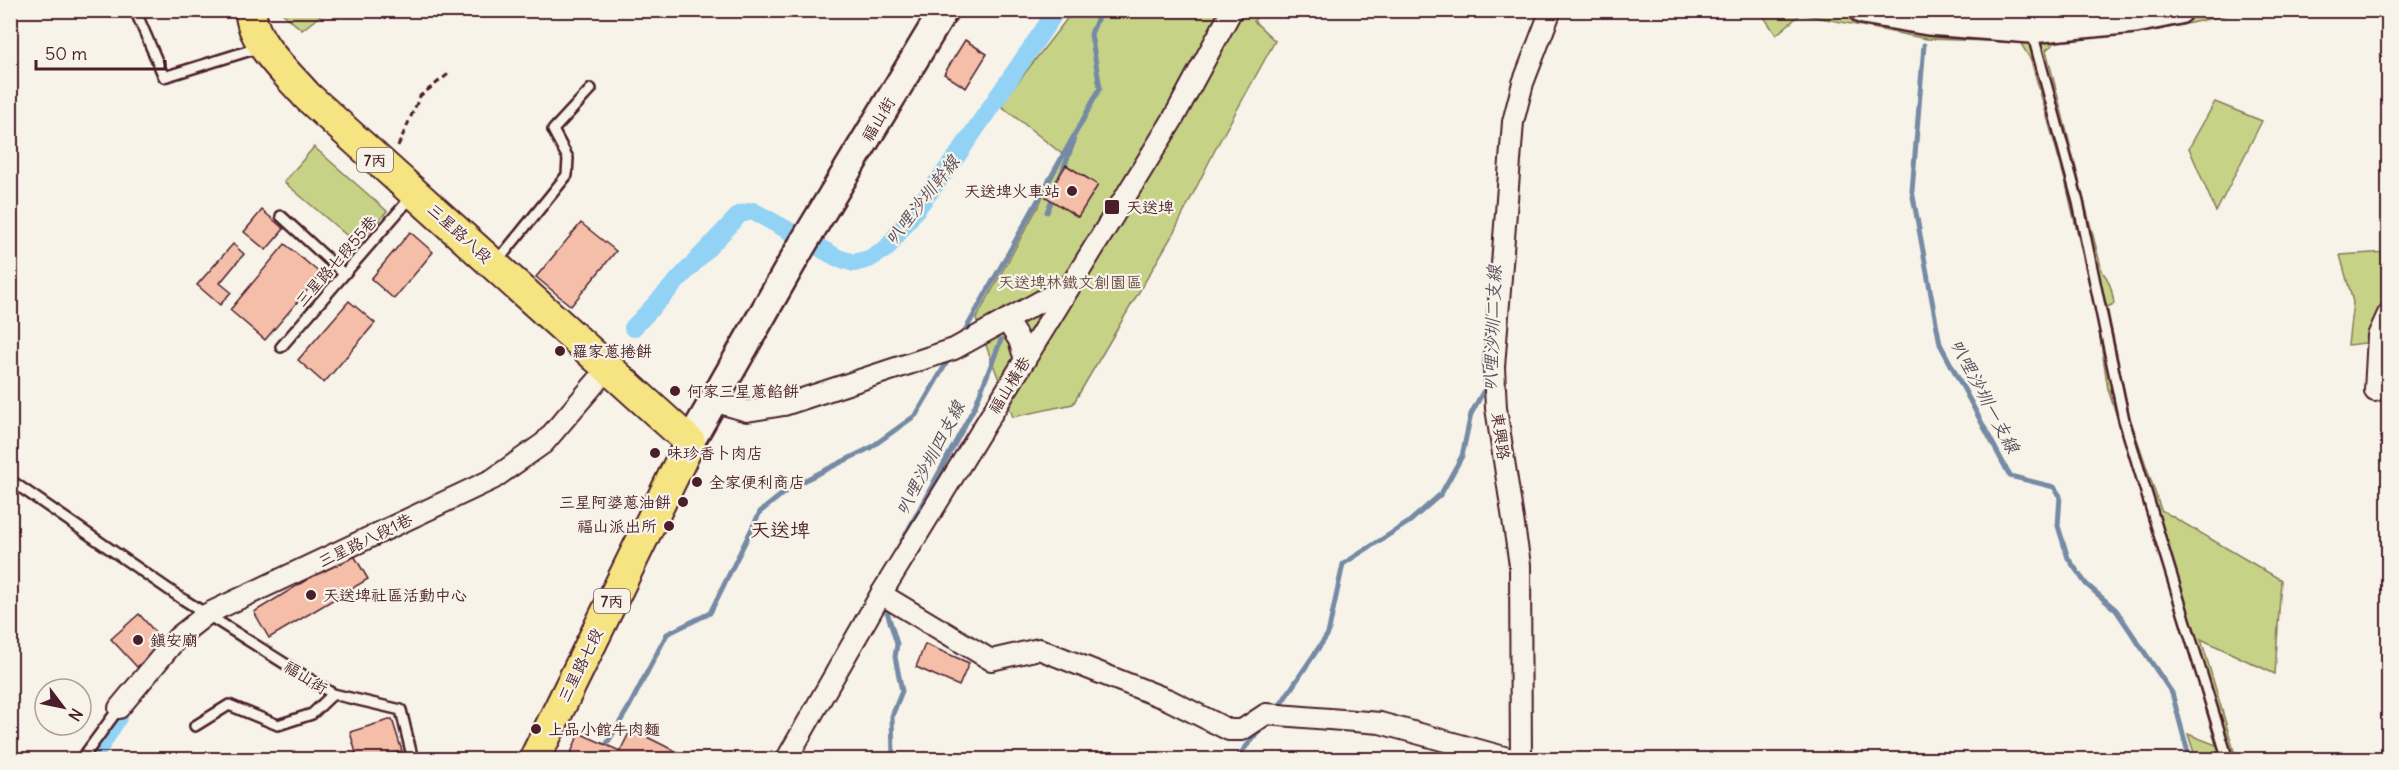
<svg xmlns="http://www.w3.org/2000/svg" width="2399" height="770" font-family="Delius,'LXGW WenKai TC',sans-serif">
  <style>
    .green { fill: #c6d387; stroke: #887959; stroke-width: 1.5; fill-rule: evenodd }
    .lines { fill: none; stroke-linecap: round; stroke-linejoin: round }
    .stream { stroke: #758aa4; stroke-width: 5 }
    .canal { stroke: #92d2f4; stroke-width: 18 }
    .building { fill: #f5bea9; stroke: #4a1f2b; stroke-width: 1.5 }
    .lane-casing { stroke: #4a1f2b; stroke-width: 14 }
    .street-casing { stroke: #4a1f2b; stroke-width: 24 }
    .secondary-casing { stroke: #4a1f2b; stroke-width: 32 }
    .primary-casing { stroke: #4a1f2b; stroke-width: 34 }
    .path { stroke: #4a1f2b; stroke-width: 3; stroke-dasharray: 6 4.5; stroke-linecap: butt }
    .lane { stroke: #f7f3e8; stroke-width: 9 }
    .street { stroke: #f7f3e8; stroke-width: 20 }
    .secondary { stroke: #f7f3e8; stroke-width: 27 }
    .primary { stroke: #f6e381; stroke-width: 30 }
    .poi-dot { fill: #4a1f2b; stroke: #f7f3e8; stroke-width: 2 }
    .labels { text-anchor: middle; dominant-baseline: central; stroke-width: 4.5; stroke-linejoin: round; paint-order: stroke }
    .shield { fill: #f7f3e8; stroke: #7e5f64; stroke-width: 1.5 }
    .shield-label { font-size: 15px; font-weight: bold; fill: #4a1f2b }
    .street-label { font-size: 16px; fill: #4a1f2b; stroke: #f7f3e8 }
    .poi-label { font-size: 16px; fill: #4a1f2b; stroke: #f7f3e8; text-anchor: start }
    .park-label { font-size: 16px; fill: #694c42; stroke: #f7f3e8 }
    .water-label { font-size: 18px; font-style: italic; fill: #5c4c5d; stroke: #f7f3e8 }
    .quarter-label { font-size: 20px; fill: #4a1f2b; stroke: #f7f3e8 }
  </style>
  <rect width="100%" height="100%" fill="#f7f3e8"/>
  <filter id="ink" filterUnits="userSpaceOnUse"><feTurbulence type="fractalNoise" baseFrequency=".0167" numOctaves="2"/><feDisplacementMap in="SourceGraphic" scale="12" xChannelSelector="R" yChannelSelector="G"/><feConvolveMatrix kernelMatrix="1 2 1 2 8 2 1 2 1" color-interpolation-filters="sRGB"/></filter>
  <g filter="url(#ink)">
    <!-- green -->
    <g class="green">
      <path d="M1960,10l36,6h46l38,-6 165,1 -86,19 -103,12 -10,8 56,221c8,10 10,19 12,33l-7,3 23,111 31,92 120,70 -6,94 -74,-35 33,112 6,8h-44l-8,-25 28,11 -48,-170 -60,-186 -11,-71 -31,-134 -35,-124 -11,-18 -93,-3 -126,-25 -25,21 -16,-24z"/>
      <polygon points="280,11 326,11 302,30"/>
      <path d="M1073,11h187l-6,10 21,20 -58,105 -44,88 -100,170 -60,13 -37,-98 63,-114 23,-51 -62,-49zM1066,165l32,20 -20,32 -31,-20z"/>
      <polygon points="2215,102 2262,121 2216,212 2189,148"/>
      <polygon points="314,147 387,211 358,245 284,182"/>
      <polygon points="2388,252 2388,332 2383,341 2348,345 2353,302 2340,255"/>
    </g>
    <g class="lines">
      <!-- stream -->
      <g class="stream">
        <polyline points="1924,45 1912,191 1940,344 2010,476 2054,487 2060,496 2058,526 2068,558 2086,584 2116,610 2172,693 2190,760"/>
        <polyline points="1079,127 1100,88 1091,34 1101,10"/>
        <polyline points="1061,175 1074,141"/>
        <polyline points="1047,212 1054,195"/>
        <polyline points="966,329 1080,125"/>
        <polyline points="899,547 975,406 1001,340"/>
        <polyline points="884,602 897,644 895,657 902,691 892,716 893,758 901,760"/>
        <polyline points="1276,711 1328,634 1343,564 1409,522 1441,494 1462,456 1471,414 1483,392"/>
        <polyline points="597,760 629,707 667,634 710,613 760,512 791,487 870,448 916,415 947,362"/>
        <polyline points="1235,760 1264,725"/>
      </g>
      <!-- canal -->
      <g class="canal">
        <polyline points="633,328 740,214 753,211 838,258 854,263 869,259 887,248 957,156 1057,10"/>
        <polyline points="92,760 119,716"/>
      </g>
    </g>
    <!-- building -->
    <g class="building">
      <polygon points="965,40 987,54 966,88 944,74"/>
      <polygon points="1066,165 1098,185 1078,217 1046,197"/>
      <polygon points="262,210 284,229 266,250 244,232"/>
      <polygon points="581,223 616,251 571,306 536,277"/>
      <polygon points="410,232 433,252 394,299 371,279"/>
      <polygon points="233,244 244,254 220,283 231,292 220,305 197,285"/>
      <polygon points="285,244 321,274 265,340 230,310"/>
      <polygon points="349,301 375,323 324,383 298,360"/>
      <polygon points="352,552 368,579 269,638 254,612"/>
      <polygon points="139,614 164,642 137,667 111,639"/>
      <polygon points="925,644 969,663 959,686 916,667"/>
      <polygon points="392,719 402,751 373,760 358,760 350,732"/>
      <polygon points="631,729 693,760 569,758 579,733 620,751"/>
    </g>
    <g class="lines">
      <defs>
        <g id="lane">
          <polyline points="135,10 164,77 261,47"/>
          <polyline points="2032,32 2078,202 2124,420 2228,760"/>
          <polyline points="281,216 344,274"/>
          <polyline points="496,263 567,175 568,158 553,130 591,89"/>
          <polyline points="281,347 413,195"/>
          <polyline points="10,480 181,598 333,694 401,710 413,760"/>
          <polyline points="195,726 229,705 278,725 312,714 333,694"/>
          <polyline points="81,760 119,708"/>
        </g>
        <g id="street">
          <polyline points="1006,320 1019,340 1025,360"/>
          <polyline points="2375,391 2378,336 2388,314"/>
          <polyline points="713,401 747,411 784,405 954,349 1068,286"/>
          <polyline points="881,594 991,660 1039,649 1169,700 1229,730 1242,730 1266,714 1380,723 1515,760"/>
          <polyline points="119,708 178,637 207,614 493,479 544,443 609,367"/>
          <polyline points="786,760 881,594 1173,119 1232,10"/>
          <polyline points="1521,760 1520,565 1496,408 1494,367 1513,122 1523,83 1551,10"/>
        </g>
        <g id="secondary">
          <polyline points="1863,10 1928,21 2031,29 2135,19 2179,10"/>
          <polyline points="690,442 801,247 944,10"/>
        </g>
        <path id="primary" d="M251,10c-2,30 38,65 56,86l383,346 -156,318"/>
      </defs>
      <!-- lane casing -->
      <use href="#lane" class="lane-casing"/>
      <!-- street casing -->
      <use href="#street" class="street-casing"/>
      <!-- secondary casing -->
      <use href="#secondary" class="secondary-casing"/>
      <!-- primary casing -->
      <use href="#primary" class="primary-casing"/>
      <!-- path -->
      <polyline class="path" points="398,146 420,96 451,72"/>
      <!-- lane -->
      <use href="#lane" class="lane"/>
      <!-- street -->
      <use href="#street" class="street"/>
      <!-- secondary -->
      <use href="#secondary" class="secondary"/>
      <!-- primary -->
      <use href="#primary" class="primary"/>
    </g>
  </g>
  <!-- markers -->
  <g class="poi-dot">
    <circle cx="1072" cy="191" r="6"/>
    <rect x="1104" y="199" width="16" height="16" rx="3"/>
    <circle cx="560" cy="351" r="6"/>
    <circle cx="675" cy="391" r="6"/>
    <circle cx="655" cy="453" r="6"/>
    <circle cx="697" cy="482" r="6"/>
    <circle cx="683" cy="502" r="6"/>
    <circle cx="669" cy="526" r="6"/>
    <circle cx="311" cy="595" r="6"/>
    <circle cx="138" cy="640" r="6"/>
    <circle cx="536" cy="729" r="6"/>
  </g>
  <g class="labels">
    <!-- shield labels -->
    <g class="shield">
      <rect x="357" y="148" width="36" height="24" rx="4.5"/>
      <rect x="594" y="589" width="36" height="24" rx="4.5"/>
    </g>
    <g class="shield-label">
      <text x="375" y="160">7丙</text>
      <text x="612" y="601">7丙</text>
    </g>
    <!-- street labels -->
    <g class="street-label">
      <text transform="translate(878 119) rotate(-59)">福山街</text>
      <text transform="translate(460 233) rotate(42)">三星路八段</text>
      <text transform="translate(336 261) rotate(-49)">三星路七段55巷</text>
      <text transform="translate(1009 385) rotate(-58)">福山橫巷</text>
      <text transform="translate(1501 436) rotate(82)">東興路</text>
      <text transform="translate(365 540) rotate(-26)">三星路八段1巷</text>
      <text transform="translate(580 665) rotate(-64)">三星路七段</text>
      <text transform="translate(306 677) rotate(32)">福山街</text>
    </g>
    <!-- poi labels -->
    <g class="poi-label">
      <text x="1060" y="191" text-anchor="end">天送埤火車站</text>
      <text x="1126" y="207">天送埤</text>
      <text x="572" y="351">羅家蔥捲餅</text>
      <text x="687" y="391">何家三星蔥餡餅</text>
      <text x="667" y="453">味珍香卜肉店</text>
      <text x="709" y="482">全家便利商店</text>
      <text x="671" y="502" text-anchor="end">三星阿婆蔥油餅</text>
      <text x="657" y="526" text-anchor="end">福山派出所</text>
      <text x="323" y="595">天送埤社區活動中心</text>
      <text x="150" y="640">鎮安廟</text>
      <text x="548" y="729">上品小館牛肉麵</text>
    </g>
    <!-- park labels -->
    <g class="park-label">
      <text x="1070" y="282">天送埤林鐵文創園區</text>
    </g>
    <!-- water labels -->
    <g class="water-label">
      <text transform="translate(922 200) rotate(-52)">叭哩沙圳幹線</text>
      <text transform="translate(1492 328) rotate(-88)">叭哩沙圳二支線</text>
      <text transform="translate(1985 396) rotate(62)">叭哩沙圳一支線</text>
      <text transform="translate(930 458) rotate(-62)">叭哩沙圳四支線</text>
    </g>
    <!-- quarter labels -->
    <g class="quarter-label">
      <text x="780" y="529">天送埤</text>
    </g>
  </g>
  <!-- margin -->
  <rect width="2399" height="770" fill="none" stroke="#f7f3e8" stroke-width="36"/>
  <rect x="18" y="18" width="2363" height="734" fill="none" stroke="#4a1f2b" stroke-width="2" filter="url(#ink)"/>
  <!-- north arrow -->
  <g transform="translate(63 707) rotate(122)"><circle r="28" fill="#f7f3e8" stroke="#b29e9c" stroke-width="1.5"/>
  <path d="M0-4.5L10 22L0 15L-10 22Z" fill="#4a1f2b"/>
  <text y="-9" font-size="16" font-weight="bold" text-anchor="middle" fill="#4a1f2b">N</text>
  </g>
  <!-- scale -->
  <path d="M36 60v9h129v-9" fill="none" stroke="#4a1f2b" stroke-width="3"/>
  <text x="45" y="60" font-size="18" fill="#4a1f2b" stroke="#f7f3e8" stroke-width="4.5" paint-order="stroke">50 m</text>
</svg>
